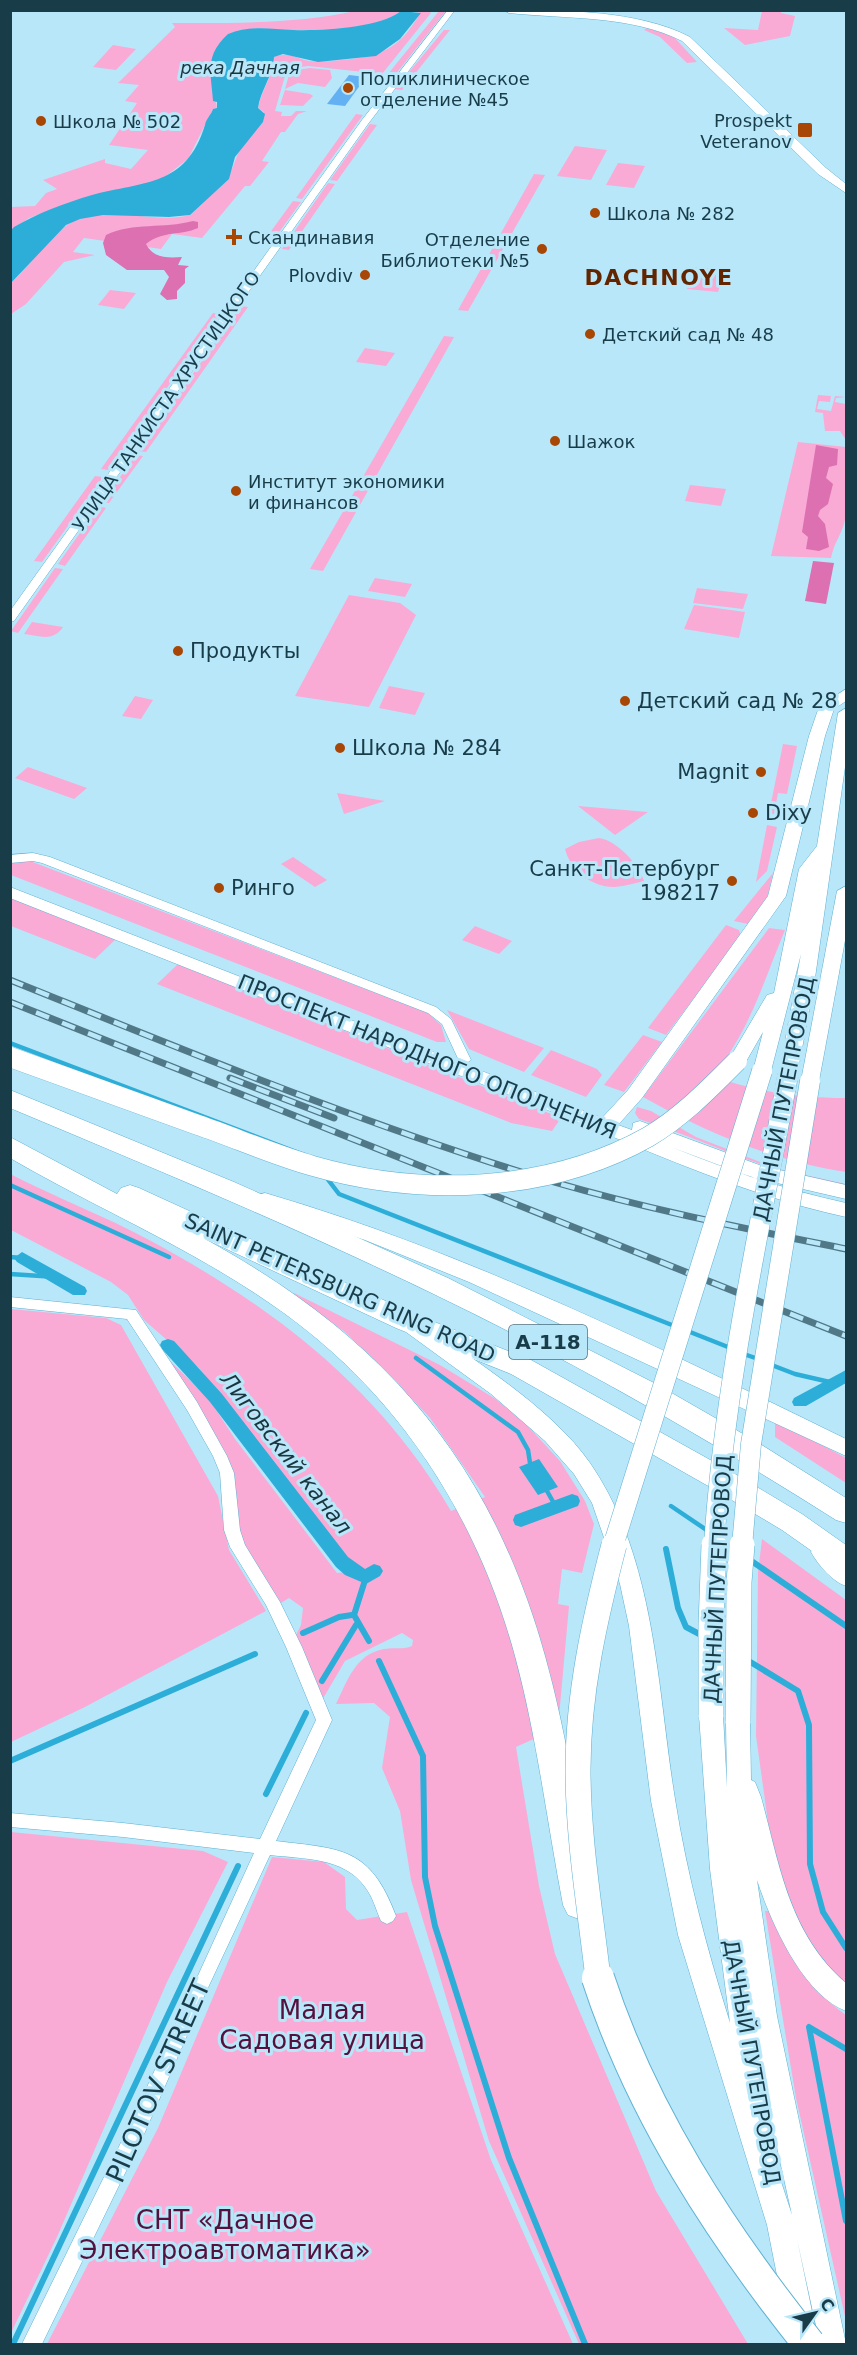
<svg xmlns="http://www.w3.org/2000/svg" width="857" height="2355" font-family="'DejaVu Sans',sans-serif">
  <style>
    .green { fill: #f9abd6 }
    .forest { fill: #dc70b0 }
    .water { fill: #2caed8 }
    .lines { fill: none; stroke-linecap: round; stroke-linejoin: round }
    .stream-far1 { stroke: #2caed8; stroke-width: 4.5 }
    .stream { stroke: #2caed8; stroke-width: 6 }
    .canal { fill: #2caed8; fill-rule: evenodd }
    .building { fill: #63b1f2 }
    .street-casing { stroke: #5fb1d1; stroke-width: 1 }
    .secondary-casing { stroke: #5fb1d1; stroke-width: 1 }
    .highway-casing { stroke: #5fb1d1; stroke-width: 1 }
    .street { fill: #fff; fill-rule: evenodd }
    .secondary { fill: #fff; fill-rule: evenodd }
    .highway { fill: #fff; fill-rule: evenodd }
    .rail-casing { stroke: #517887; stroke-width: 7 }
    .rail { stroke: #b8e7fa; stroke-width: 4.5; stroke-dasharray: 14; stroke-linecap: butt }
    .secondary-bridge-far1-casing { stroke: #5fb1d1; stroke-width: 21; stroke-linecap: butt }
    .secondary-bridge-casing { stroke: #5fb1d1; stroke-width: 26; stroke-linecap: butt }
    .highway-bridge-casing { stroke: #5fb1d1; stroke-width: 34; stroke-linecap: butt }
    .secondary-bridge-far1 { stroke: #fff; stroke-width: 20 }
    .secondary-bridge { stroke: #fff; stroke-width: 25 }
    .highway-bridge { stroke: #fff; stroke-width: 32 }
    .poi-dot { fill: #a84606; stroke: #b8e7fa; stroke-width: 2 }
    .labels { text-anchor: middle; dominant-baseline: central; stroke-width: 6; stroke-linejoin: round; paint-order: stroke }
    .far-water-label { font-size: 18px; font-style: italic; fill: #1b353f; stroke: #b8e7fa }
    .far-poi-label { font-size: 18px; fill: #193c49; stroke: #b8e7fa; text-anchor: start }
    .far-street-label { font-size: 18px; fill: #193c49; stroke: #b8e7fa }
    .shield { fill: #b8e7fa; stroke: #496f7e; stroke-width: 1.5 }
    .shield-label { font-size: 20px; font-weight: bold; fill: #193c49 }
    .poi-label { font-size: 21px; fill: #193c49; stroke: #b8e7fa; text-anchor: start }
    .street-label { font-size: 21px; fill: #193c49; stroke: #b8e7fa }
    .far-district-label { font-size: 22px; font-weight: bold; letter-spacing: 1.5px; fill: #622500; stroke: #b8e7fa }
    .water-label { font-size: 22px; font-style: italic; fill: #1b353f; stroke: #b8e7fa }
    .near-park-label { font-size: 26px; fill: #55113d; stroke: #b8e7fa }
    .near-street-label { font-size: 26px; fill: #193c49; stroke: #b8e7fa }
  </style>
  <rect width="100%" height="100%" fill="#b8e7fa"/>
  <!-- green -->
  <g class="green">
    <path d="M355,11h46c-22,18 -79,20 -108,19 -22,0 -44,-5 -65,4l-19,31 8,43 -4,1 -25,50 -26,20 -16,6 -77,18 -40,15 -18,12v-23l24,-1 11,-13 11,-4 -14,-9 62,-21v4l26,6 17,-19 -39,-5 28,-42 -12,-2 14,-16 -21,-2 57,-56 -3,-4c61,0 123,1 183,-12z"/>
    <path d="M411,11h18l2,2 -49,61 -74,-8 -21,3 -12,42 7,1 -1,4h10l5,-5h11l-9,3 -13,18h-4l-19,29 7,1 -19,24h-5l-43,52 -30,-4 -11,15 -77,-11 -11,14 22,3 -31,7 -38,42 -15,10v-31c20,-18 36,-46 59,-60 35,-21 82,2 120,-8l42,-46 8,-21 23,-26 1,-10 -6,-4c3,-17 16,-34 16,-51 12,-6 23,1 35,4 11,1 22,0 33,-1 38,-3 59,-12 78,-47z"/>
    <polygon points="439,11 445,12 395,75 388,74"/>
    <polygon points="762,11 781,11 781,13 795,16 790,36 745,45 724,28 758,30"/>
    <polygon points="647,28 673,36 697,62 687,63 660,37 644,30"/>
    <polygon points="444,30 450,30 402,90 395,89"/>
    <polygon points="113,45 136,49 116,70 93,67"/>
    <polygon points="310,68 330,70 332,78 325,87 298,83 285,89 290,71"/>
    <polygon points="285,90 310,94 313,96 303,106 280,105"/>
    <polygon points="356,114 363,115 302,199 296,198"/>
    <polygon points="370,124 377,125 337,181 330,180"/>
    <polygon points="575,146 607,150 591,180 557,176"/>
    <polygon points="618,163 645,166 634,188 606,185"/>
    <polygon points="534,174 545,175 468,311 458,310"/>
    <polygon points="328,183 335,184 289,250 282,249"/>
    <polygon points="293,201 301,202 269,246 261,245"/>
    <polygon points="695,267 725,270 718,292 687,289"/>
    <polygon points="110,290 136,293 124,309 98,305"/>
    <polygon points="241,306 248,307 146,452 138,451"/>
    <polygon points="213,313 220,314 108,470 101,469"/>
    <polygon points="444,336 454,337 323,571 310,569"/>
    <polygon points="365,348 395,353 386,366 356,362"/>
    <polygon points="818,395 831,396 830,402 819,401 817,409 831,411 835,396 846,397 836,398 835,402 846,404 846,440 840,431 825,431 823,413 815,412"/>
    <path d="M798,442l48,5c0,26 6,61 -5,85 -5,11 -7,13 -10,26l-60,-2z"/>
    <polygon points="136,455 143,456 109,503 102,502"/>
    <polygon points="95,476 103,477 42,562 34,561"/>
    <polygon points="690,485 726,489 721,506 685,501"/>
    <polygon points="99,506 106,508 65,566 58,564"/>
    <polygon points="55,568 63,569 18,633 11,631"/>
    <polygon points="375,578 412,584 405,597 368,591"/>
    <polygon points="697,588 748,594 743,609 693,603"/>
    <polygon points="349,595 400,603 416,615 369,707 295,696"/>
    <polygon points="694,605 745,612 739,638 684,629"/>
    <path d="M32,622l31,5c-10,15 -23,9 -39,7z"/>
    <polygon points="389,686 425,693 415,715 379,708"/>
    <polygon points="135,696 153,700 141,719 122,716"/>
    <polygon points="783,744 797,746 787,794 778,793 774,814 769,813"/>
    <polygon points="28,767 87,788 74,799 15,778"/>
    <polygon points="337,793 385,801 344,814"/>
    <polygon points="578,806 648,812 615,835"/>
    <polygon points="767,825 777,827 767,871 756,882"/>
    <path d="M599,838c17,2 41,27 45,43 -9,2 -19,5 -29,6 -22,1 -45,-17 -50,-38l14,-7z"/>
    <polygon points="293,857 327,880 315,887 281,864"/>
    <polygon points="30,861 428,1013 441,1025 446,1042 437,1042 11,875 10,863"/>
    <polygon points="773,873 766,902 748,924 734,921"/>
    <polygon points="10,897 116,939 95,959 11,926"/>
    <polygon points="726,925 739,930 741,936 666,1035 648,1028"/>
    <polygon points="475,926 512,941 499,954 462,940"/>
    <path d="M769,928l16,2c-22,53 -35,100 -72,146 42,16 89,22 133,22v74c-72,-11 -139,-39 -203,-75z"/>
    <polygon points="178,964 561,1118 552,1131 511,1123 157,984"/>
    <polygon points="447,1010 544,1048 524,1072 469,1049"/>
    <polygon points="643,1035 662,1042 624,1092 604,1085"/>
    <polygon points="551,1050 597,1069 602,1075 586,1097 531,1075"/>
    <path d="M637,1107l14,4 45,26 82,32 68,15v3c-74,-12 -136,-45 -207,-68l-4,-6z"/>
    <path d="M10,1174c47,24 95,42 141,67 124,67 228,147 300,270l34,-14 -55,-79 -45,-48 -40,-38 -52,-37 1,-2 146,72 54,33 30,24 36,39 25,40 9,23 -12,49 -20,-4 -4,35 11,2 -11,122 -42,19 23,139 16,68 101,237 92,153h-169l-90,-203 -78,-261 -11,-69 -18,-43 8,-51 -16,-14 -38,1c11,-22 19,-50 48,-55 10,-2 18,1 28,-3l1,-6 -11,-7 -57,28 -24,41 -25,-67 5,-10 2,-17 -14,-10 -11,7 -44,-79 -2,-52 -70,-121 47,46 26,40 102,134 17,-2 -155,-203 -55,-48 -16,-25 -17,-13 -100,-52z"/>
    <polygon points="11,1309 106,1318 121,1325 218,1496 229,1550 266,1611 83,1708 11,1742"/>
    <polygon points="775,1420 846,1458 846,1483 775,1437"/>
    <polygon points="762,1539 846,1600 846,1987 823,1964 804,1935 773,1858 756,1736 758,1572"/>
    <polygon points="11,1832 203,1851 228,1862 167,1982 57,2237 11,2333"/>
    <polygon points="272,1857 324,1862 345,1877 346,1909 357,1920 407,1912 491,2160 573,2344 47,2344 158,2128"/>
    <path d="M765,1911h5c19,43 37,76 76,104v306l-50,-223z"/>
  </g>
  <!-- forest -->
  <g class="forest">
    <path d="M193,221l5,1v6c-18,8 -34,2 -52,16 7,14 21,14 36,13l-4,8 11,1 -4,3v14l-8,8v8l-10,1 -7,-6 9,-17 -5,-7h-37l-21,-15 -3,-12 3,-8c27,-13 58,-6 87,-14z"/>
    <polygon points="816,445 838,449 837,465 829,467 826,478 833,484 828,504 820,510 818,516 825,524 829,547 819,551 806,549 808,537 802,532"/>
    <polygon points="813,561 834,563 826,604 805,601"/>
  </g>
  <!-- water -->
  <g class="water">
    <path d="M401,11l20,2 -21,26 -24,17 -58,6 -35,-8 -9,3c0,17 -14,34 -16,51l7,6 -2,8 -28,35 -6,22 -39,36 -21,2 -66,-2 -23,4 -14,6 -55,58v-53l3,-3c24,-14 51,-24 78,-32 52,-14 94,-8 113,-70 1,-6 6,-10 8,-16l4,-1v-6l-4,-1c-2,-28 -9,-45 15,-67 21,-9 43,-5 65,-4 29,1 86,-2 108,-19z"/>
    <polygon points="539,1459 558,1487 538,1495 519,1467"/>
  </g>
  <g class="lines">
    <!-- stream-far1 -->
    <g class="stream-far1">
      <polyline points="10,1043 312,1158"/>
      <polyline points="326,1177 339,1194 677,1327"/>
      <polyline points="10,1185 169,1257"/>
      <polyline points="10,1257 22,1258"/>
      <polyline points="10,1274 56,1277"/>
      <polyline points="685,1330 733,1349"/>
      <polyline points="741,1353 761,1360"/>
      <polyline points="416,1358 518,1432 528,1450 530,1463"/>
      <polyline points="769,1364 795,1374 834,1383"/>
      <polyline points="547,1491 556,1507"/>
      <polyline points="671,1506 711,1533"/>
    </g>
    <!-- stream -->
    <g class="stream">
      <polyline points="666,1549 678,1608 686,1627 703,1636"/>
      <polyline points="750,1560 846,1626"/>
      <polyline points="366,1577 354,1615 369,1641"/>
      <polyline points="303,1633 339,1617 352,1615"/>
      <polyline points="747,1660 798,1691 809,1725 810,1864 823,1912 846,1948"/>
      <polyline points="379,1661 423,1756 425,1877 435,1926 509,2158 585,2344"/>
      <polyline points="322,1681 356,1625"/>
      <polyline points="10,1761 255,1654"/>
      <polyline points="266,1794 306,1713"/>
      <polyline points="846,2049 809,2027 846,2221"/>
      <polyline points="13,2344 238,1866"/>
    </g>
    <!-- canal -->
    <g class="canal">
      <polygon points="22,1252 85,1287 87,1291 85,1295 73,1295 17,1262 14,1258"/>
      <polygon points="168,1339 174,1341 222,1394 348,1557 365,1569 374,1564 380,1566 383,1571 380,1576 366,1584 345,1575 336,1567 210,1402 162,1349 160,1345 162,1341"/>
      <polygon points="846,1370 846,1383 806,1406 794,1406 792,1402 794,1398"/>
      <polygon points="572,1494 578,1496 580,1501 578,1506 521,1527 515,1525 513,1520 515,1515"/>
    </g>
  </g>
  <!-- building -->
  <polygon class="building" points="349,75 366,77 345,106 327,104"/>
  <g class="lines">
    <defs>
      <g id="street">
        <polygon points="448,10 455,10 368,124 14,621 10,622 10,611 362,120"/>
        <polygon points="33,853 50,857 436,1007 451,1019 471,1060 465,1064 460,1063 442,1024 428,1013 42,863 33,861 10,863 10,855"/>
        <path d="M10,1297l126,13 61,92 30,54 7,17 6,57 5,15 35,57 22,45 30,73 -56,121c66,8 94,6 120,75l-3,5 -6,3 -6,-3c-5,-11 -8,-24 -16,-34 -21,-30 -62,-28 -95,-32l-64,137 -61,140 -103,212h-20l110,-224 122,-267 -131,-16 -113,-10v-14l113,10 137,16 56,-119 -30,-73 -20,-42 -36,-58 -6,-17 -4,-57 -7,-17 -26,-46 -60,-91 -117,-12z"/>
      </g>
      <g id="secondary">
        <path d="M504,10c57,0 134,0 186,27l136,131 20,16v9l-28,-19 -136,-133c-51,-26 -117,-22 -173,-28z"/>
        <path d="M846,689v12l-12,8 -9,27 -39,160 -144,202 -24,27 14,5 1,-7 7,-2 122,45 84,19v14l-95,-22 -80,-30c57,23 115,43 175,56v14c-111,-24 -211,-73 -316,-114 -173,-68 -346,-136 -520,-205v-11l592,231 26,-28 140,-194 41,-160 10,-29z"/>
        <polygon points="846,708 846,760 814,985 797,1075 795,1079 781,1079 779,1075 801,954 771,1071 769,1075 755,1075 753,1071 763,1032 744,1065 730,1065 728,1061 767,995 774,993 799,869 817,846 838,713"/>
        <polygon points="846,886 846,935 819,1081 817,1085 803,1085 801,1081 837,891"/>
        <path d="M265,1193c202,59 393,154 581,246v17l-377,-174 -104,-42 -107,-35 -3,-5 3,-5z"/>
        <path d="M413,1319l7,3c55,39 132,86 170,141 66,96 67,225 85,336 12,76 32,150 55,224l-20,-154 -11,-154 4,-7 8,-3 8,3 4,7 4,73 -1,-67 4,-7 8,-3 8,3 4,7 1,59 4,2 6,15c19,69 28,137 85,186v28c-44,-17 -75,-89 -89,-131l20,136 69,328h-26l-23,-105 18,87 -4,10 -10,4 -10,-4 -4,-10 -20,-101 -89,-290 -27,-134 -22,-175 -9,-42 -28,-81 -18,-29 -29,-33 -54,-47 -85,-62 -3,-5 3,-5zM772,2125l20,90 -27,-82z"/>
        <path d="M822,1543l8,3 16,17v23c-13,-4 -28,-21 -35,-34l3,-6z"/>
      </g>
      <g id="highway">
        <path d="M10,1090l224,92 214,96 208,106 101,58 89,56v25l-10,-3c-98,-62 -198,-121 -301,-175 -170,-89 -348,-163 -525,-237z"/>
        <path d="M10,1137l107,57 4,-6 9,-3 9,3 275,126 117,46 199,111 72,43 44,31v27l-10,-4 -54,-38 -72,-43 -199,-113 -115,-46 -193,-90c178,97 287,220 342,418 23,82 34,166 50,249l-5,10 -11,4 -11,-4 -5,-10c-16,-83 -26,-168 -48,-249 -39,-144 -121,-268 -244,-352 -82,-57 -175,-96 -261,-146z"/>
      </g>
    </defs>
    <!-- street casing -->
    <use href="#street" class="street-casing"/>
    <!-- secondary casing -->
    <use href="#secondary" class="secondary-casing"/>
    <!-- highway casing -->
    <use href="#highway" class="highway-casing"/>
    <!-- street -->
    <use href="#street" class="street"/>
    <!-- secondary -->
    <use href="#secondary" class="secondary"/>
    <!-- highway -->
    <use href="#highway" class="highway"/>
    <defs>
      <g id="rail">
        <path d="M10,980c179,72 359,147 544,202 96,28 194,47 292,67"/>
        <polyline points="10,1002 846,1336"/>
        <polyline points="230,1078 334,1118"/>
      </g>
    </defs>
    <!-- rail casing -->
    <use href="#rail" class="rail-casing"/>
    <!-- rail -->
    <use href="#rail" class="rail"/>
    <defs>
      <g id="secondary-bridge-far1">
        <path d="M10,1057c63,23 125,45 188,68 38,13 76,30 115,41 108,31 235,27 335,-29 34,-20 61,-48 89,-76"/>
        <polyline points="613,1546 762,1071"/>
        <path d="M714,1546c10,-159 45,-314 74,-471"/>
        <polyline points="742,1546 751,1444 810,1081"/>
      </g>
      <g id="secondary-bridge">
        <polyline points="711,1715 711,1625 714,1545"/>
        <polyline points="738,1721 739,1582 742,1545"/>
        <path d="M598,1978c-8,-69 -20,-139 -20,-209 0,-76 17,-151 36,-224"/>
      </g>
      <path id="highway-bridge" d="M598,1978c44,135 123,256 211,366"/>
    </defs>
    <!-- secondary-bridge-far1 casing -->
    <use href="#secondary-bridge-far1" class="secondary-bridge-far1-casing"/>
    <!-- secondary-bridge casing -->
    <use href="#secondary-bridge" class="secondary-bridge-casing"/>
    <!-- highway-bridge casing -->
    <use href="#highway-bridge" class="highway-bridge-casing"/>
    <!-- secondary-bridge-far1 -->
    <use href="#secondary-bridge-far1" class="secondary-bridge-far1"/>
    <!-- secondary-bridge -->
    <use href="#secondary-bridge" class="secondary-bridge"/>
    <!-- highway-bridge -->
    <use href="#highway-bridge" class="highway-bridge"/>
  </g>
  <!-- markers -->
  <g class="poi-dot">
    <circle cx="348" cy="88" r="6"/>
    <circle cx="41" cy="121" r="6"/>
    <rect x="797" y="122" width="16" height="16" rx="3"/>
    <circle cx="595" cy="213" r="6"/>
    <path d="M231 228h6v6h6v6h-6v6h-6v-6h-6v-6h6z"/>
    <circle cx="542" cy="249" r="6"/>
    <circle cx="365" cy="275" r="6"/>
    <circle cx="590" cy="334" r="6"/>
    <circle cx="555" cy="441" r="6"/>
    <circle cx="236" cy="491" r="6"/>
    <circle cx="178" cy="651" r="6"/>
    <circle cx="625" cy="701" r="6"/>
    <circle cx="340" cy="748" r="6"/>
    <circle cx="761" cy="772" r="6"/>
    <circle cx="753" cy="813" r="6"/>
    <circle cx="732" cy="881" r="6"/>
    <circle cx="219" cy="888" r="6"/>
  </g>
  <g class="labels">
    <!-- far-water labels -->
    <g class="far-water-label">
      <text x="240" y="67">река Дачная</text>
    </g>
    <!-- far-poi labels -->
    <g class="far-poi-label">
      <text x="360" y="78">Поликлиническое<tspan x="360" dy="21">отделение №45</tspan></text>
      <text x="792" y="120" text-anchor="end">Prospekt<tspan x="792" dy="21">Veteranov</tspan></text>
      <text x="53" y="121">Школа № 502</text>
      <text x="607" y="213">Школа № 282</text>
      <text x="248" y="237">Скандинавия</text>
      <text x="530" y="239" text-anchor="end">Отделение<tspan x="530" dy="21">Библиотеки №5</tspan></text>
      <text x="353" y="275" text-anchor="end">Plovdiv</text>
      <text x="602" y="334">Детский сад № 48</text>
      <text x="567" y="441">Шажок</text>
      <text x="248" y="481">Институт экономики<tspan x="248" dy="21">и финансов</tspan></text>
    </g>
    <!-- far-street labels -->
    <g class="far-street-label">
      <text transform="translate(166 401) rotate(-55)">УЛИЦА ТАНКИСТА ХРУСТИЦКОГО</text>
    </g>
    <!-- shield labels -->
    <rect class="shield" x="509" y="1325" width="78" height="34" rx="4.5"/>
    <g class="shield-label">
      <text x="548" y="1342">А-118</text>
    </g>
    <!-- poi labels -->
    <g class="poi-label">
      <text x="190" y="651">Продукты</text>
      <text x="637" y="701">Детский сад № 28</text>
      <text x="352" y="748">Школа № 284</text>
      <text x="749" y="772" text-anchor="end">Magnit</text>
      <text x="765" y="813">Dixy</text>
      <text x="720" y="869" text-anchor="end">Санкт-Петербург<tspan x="720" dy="24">198217</tspan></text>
      <text x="231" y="888">Ринго</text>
    </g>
    <!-- street labels -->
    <g class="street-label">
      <text transform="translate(427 1057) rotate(22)">ПРОСПЕКТ НАРОДНОГО ОПОЛЧЕНИЯ</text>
      <text transform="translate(784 1099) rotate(-79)">ДАЧНЫЙ ПУТЕПРОВОД</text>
      <text transform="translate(340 1288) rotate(24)">SAINT PETERSBURG RING ROAD</text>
      <text transform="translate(718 1579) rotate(-87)">ДАЧНЫЙ ПУТЕПРОВОД</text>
      <text transform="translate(752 2062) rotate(80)">ДАЧНЫЙ ПУТЕПРОВОД</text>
    </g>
    <!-- far-district labels -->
    <g class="far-district-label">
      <text x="659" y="277">DACHNOYE</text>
    </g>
    <!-- water labels -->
    <g class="water-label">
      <text transform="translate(286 1453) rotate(52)">Лиговский канал</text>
    </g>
    <!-- near-park labels -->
    <g class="near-park-label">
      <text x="322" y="2010">Малая<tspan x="322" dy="30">Садовая улица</tspan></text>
      <text x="225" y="2220">СНТ «Дачное<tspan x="225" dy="30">Электроавтоматика»</tspan></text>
    </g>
    <!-- near-street labels -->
    <g class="near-street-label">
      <text transform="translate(158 2081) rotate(-66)">PILOTOV STREET</text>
    </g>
  </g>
  <!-- border -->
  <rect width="857" height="2355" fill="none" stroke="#193c49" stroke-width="24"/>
  <!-- north arrow -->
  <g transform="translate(815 2313) rotate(56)" stroke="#b8e7fa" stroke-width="4.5" paint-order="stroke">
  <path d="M0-4.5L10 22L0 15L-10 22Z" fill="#193c49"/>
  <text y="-9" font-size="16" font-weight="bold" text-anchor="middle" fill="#193c49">С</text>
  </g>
</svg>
